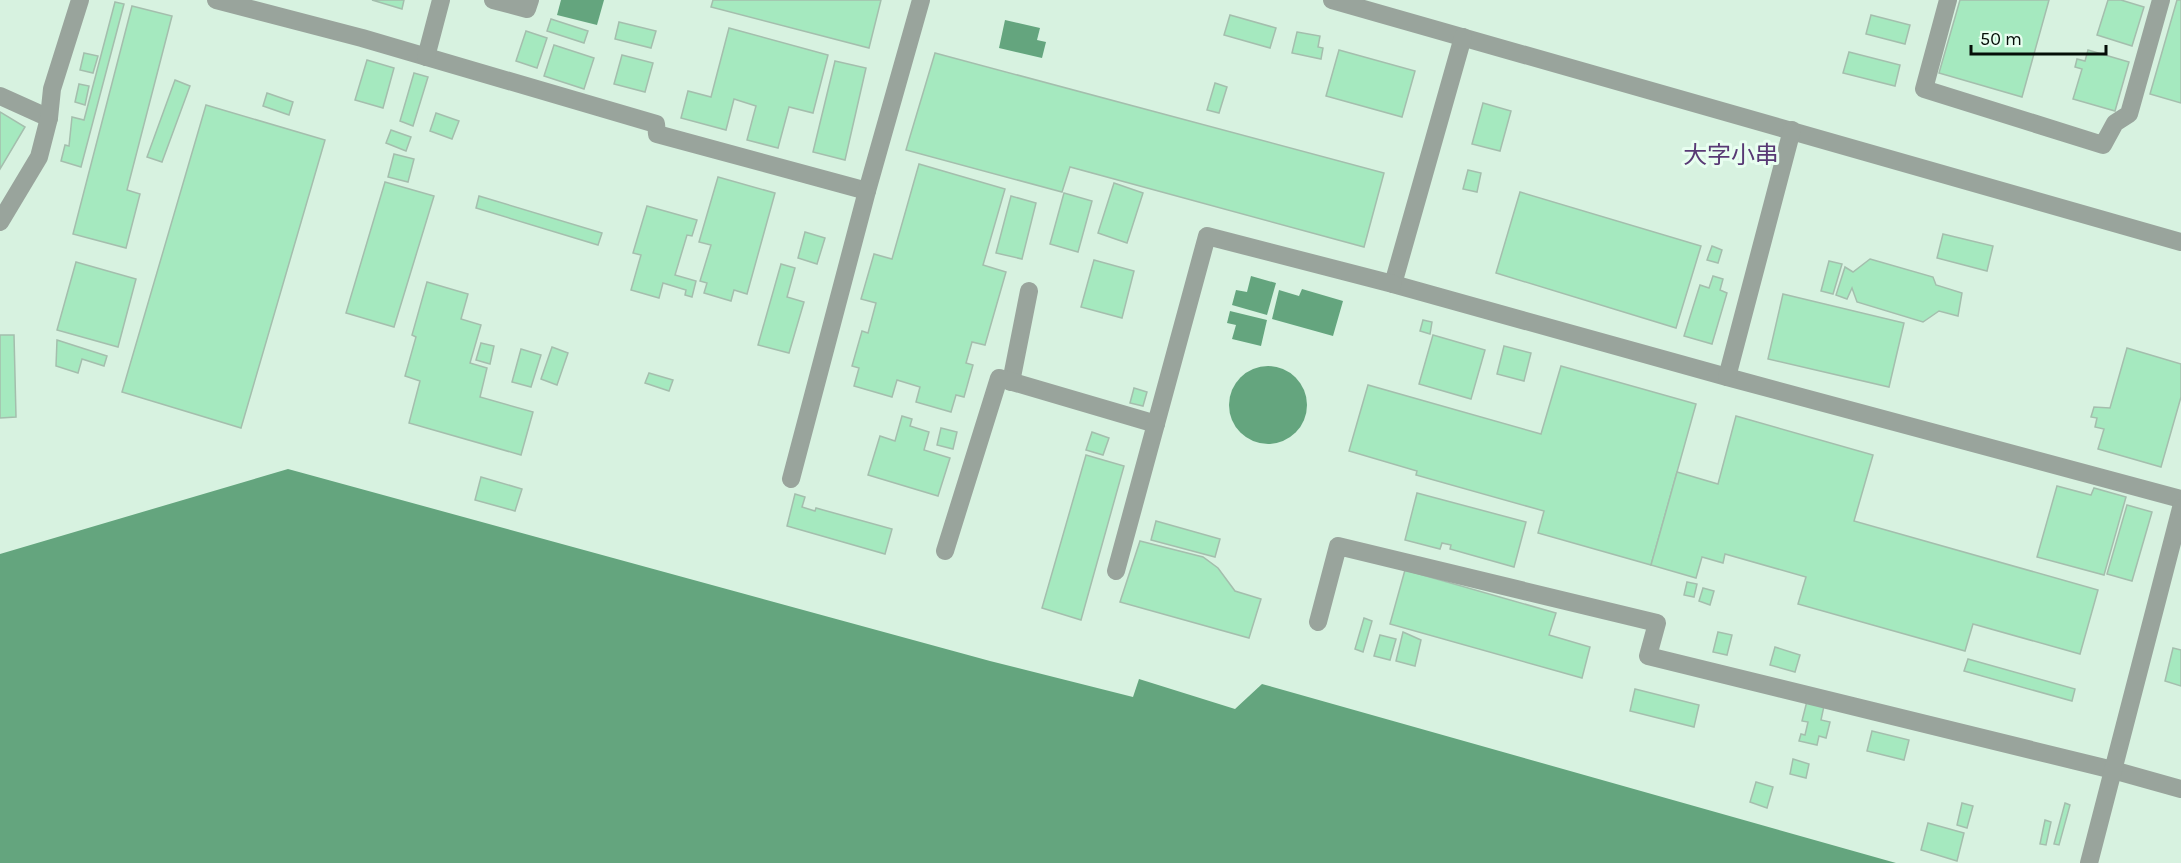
<svg xmlns="http://www.w3.org/2000/svg" width="2181" height="863" font-family="Karla,'Noto Sans JP',sans-serif">
  <style>
    .water { fill: #64a57e }
    .building { fill: #a5e9bf; stroke: #a4bead; stroke-width: 1.5 }
    .lines { fill: none; stroke-linecap: round; stroke-linejoin: round }
    .minor { stroke: #99a49c; stroke-width: 18 }
    .labels { text-anchor: middle; dominant-baseline: central; stroke-width: 6; stroke-linejoin: round; paint-order: stroke }
    .quarter-label { font-size: 24px; fill: #583974; stroke: #e8fef0 }
  </style>
  <rect width="100%" height="100%" fill="#d7f2e0"/>
  <!-- water -->
  <g class="water">
    <polygon points="561,0 604,0 597,25 557,15"/>
    <polygon points="1005,20 1040,28 1037,40 1046,42 1042,58 999,48"/>
    <polygon points="1251,276 1276,283 1267,315 1232,305 1236,290 1247,292"/>
    <polygon points="1302,289 1343,301 1333,336 1272,319 1279,290 1299,296"/>
    <polygon points="1230,311 1267,320 1261,346 1232,339 1236,325 1227,323"/>
    <circle cx="1268" cy="405" r="39"/>
    <polygon points="288,469 990,661 1133,697 1139,679 1235,709 1262,684 1896,863 0,863 0,554"/>
  </g>
  <!-- building -->
  <g class="building">
    <polygon points="372,0 404,0 402,9"/>
    <polygon points="713,0 881,0 869,48 711,7"/>
    <polygon points="1960,0 2049,0 2022,97 1939,73"/>
    <polygon points="2108,0 2121,0 2144,7 2132,46 2097,35"/>
    <polygon points="2177,0 2181,0 2181,103 2150,94"/>
    <polygon points="115,2 124,4 81,167 61,161 65,145 69,146 72,117 84,120"/>
    <polygon points="132,6 172,16 127,190 140,194 126,248 73,234"/>
    <polygon points="1230,15 1276,28 1270,48 1224,35"/>
    <polygon points="1871,15 1910,25 1905,44 1866,34"/>
    <polygon points="551,19 588,31 584,43 547,31"/>
    <polygon points="619,22 656,31 651,48 615,39"/>
    <polygon points="729,28 828,55 813,113 789,107 778,148 747,140 756,106 734,99 726,130 681,118 688,91 711,97"/>
    <polygon points="526,31 547,38 537,68 516,61"/>
    <polygon points="1297,32 1320,36 1318,47 1323,48 1321,59 1292,53"/>
    <polygon points="554,45 594,58 584,89 544,76"/>
    <polygon points="1339,50 1415,71 1402,117 1326,96"/>
    <polygon points="2088,50 2129,62 2115,111 2073,99 2082,69 2075,67 2077,59 2085,61"/>
    <polygon points="1849,52 1900,65 1895,86 1843,73"/>
    <polygon points="84,53 98,56 93,73 80,70"/>
    <polygon points="935,53 1384,173 1364,247 1070,167 1062,192 906,150"/>
    <polygon points="622,55 653,63 645,92 614,84"/>
    <polygon points="367,60 394,68 383,108 355,100"/>
    <polygon points="835,61 866,68 845,160 813,152"/>
    <polygon points="414,73 428,77 413,126 400,121"/>
    <polygon points="175,80 190,86 162,162 147,157"/>
    <polygon points="1215,83 1227,87 1219,113 1207,110"/>
    <polygon points="79,84 89,86 85,105 75,102"/>
    <polygon points="267,93 293,102 289,115 263,106"/>
    <polygon points="1483,103 1511,111 1500,151 1472,144"/>
    <polygon points="206,105 325,140 241,428 122,392"/>
    <polygon points="0,112 25,127 0,169"/>
    <polygon points="436,113 459,121 452,139 430,131"/>
    <polygon points="391,130 411,137 406,151 386,143"/>
    <polygon points="394,154 414,159 408,182 388,177"/>
    <polygon points="919,164 1005,189 983,265 1006,272 985,345 972,342 966,363 973,365 964,397 956,395 951,412 916,402 920,387 897,380 892,397 854,386 859,368 852,366 862,331 868,333 876,303 861,299 874,254 892,259"/>
    <polygon points="1468,170 1481,173 1477,192 1463,189"/>
    <polygon points="718,177 775,193 747,294 734,290 731,301 704,293 707,283 700,281 711,245 699,242"/>
    <polygon points="385,182 434,196 394,327 346,313"/>
    <polygon points="1114,183 1143,193 1127,243 1098,233"/>
    <polygon points="1520,192 1701,246 1676,328 1496,273"/>
    <polygon points="1064,193 1092,201 1078,252 1050,244"/>
    <polygon points="479,196 602,233 598,245 476,208"/>
    <polygon points="1011,196 1036,203 1022,259 996,253"/>
    <polygon points="647,206 697,220 692,236 687,235 675,275 696,281 692,297 685,295 686,290 663,283 659,298 631,290 641,255 633,253"/>
    <polygon points="805,232 825,238 817,264 798,258"/>
    <polygon points="1943,234 1993,246 1987,271 1937,258"/>
    <polygon points="1712,246 1722,250 1718,263 1707,260"/>
    <polygon points="1870,259 1933,277 1936,285 1962,293 1958,316 1939,311 1923,322 1857,302 1852,288 1847,299 1836,295 1845,267 1853,272"/>
    <polygon points="1094,260 1134,271 1122,318 1081,307"/>
    <polygon points="1829,261 1842,264 1833,294 1821,291"/>
    <polygon points="76,262 136,279 118,347 57,330"/>
    <polygon points="781,264 795,268 787,297 804,302 789,353 758,345"/>
    <polygon points="1713,276 1723,279 1720,290 1727,293 1712,344 1684,336 1700,285 1709,288"/>
    <polygon points="427,282 468,294 461,319 481,325 470,363 487,368 480,397 533,412 521,455 409,423 420,381 405,376 416,337 412,335"/>
    <polygon points="1783,294 1904,323 1889,387 1768,359"/>
    <polygon points="1423,320 1432,322 1430,334 1420,331"/>
    <polygon points="0,335 14,335 16,417 0,418"/>
    <polygon points="1433,335 1485,350 1471,399 1419,384"/>
    <polygon points="57,340 107,356 104,366 82,359 78,373 56,366"/>
    <polygon points="481,343 494,346 490,364 476,360"/>
    <polygon points="1504,346 1531,353 1524,381 1497,374"/>
    <polygon points="552,347 568,353 557,385 541,379"/>
    <polygon points="2127,348 2181,364 2181,397 2161,467 2098,449 2104,429 2095,427 2097,418 2091,417 2094,407 2110,408"/>
    <polygon points="521,349 541,355 531,387 512,382"/>
    <polygon points="1561,366 1696,404 1651,565 1538,533 1544,511 1416,475 1417,471 1349,451 1368,385 1541,434"/>
    <polygon points="649,373 673,380 669,391 645,383"/>
    <polygon points="1134,388 1147,392 1143,406 1130,403"/>
    <polygon points="902,416 912,419 910,426 929,432 924,450 950,458 938,496 868,475 880,436 895,441"/>
    <polygon points="1736,416 1873,455 1854,521 2098,590 2080,654 1973,624 1965,651 1798,604 1806,577 1725,554 1723,563 1702,557 1696,578 1651,565 1677,472 1718,484"/>
    <polygon points="941,428 957,432 953,449 937,445"/>
    <polygon points="1092,432 1109,438 1103,455 1086,450"/>
    <polygon points="1086,455 1124,466 1081,620 1042,608"/>
    <polygon points="481,477 522,489 515,511 475,500"/>
    <polygon points="2057,486 2091,495 2094,488 2126,497 2104,575 2037,557"/>
    <polygon points="1417,493 1526,522 1514,567 1450,549 1451,545 1442,543 1440,549 1405,540"/>
    <polygon points="795,494 805,497 802,507 815,511 816,508 892,529 885,554 787,526"/>
    <polygon points="2127,505 2152,512 2132,581 2107,574"/>
    <polygon points="1156,521 1220,539 1215,557 1151,540"/>
    <polygon points="1140,541 1203,557 1218,568 1235,591 1261,599 1249,638 1120,602"/>
    <polygon points="1405,570 1556,613 1549,635 1590,647 1582,678 1390,624"/>
    <polygon points="1687,582 1697,584 1694,597 1684,595"/>
    <polygon points="1703,588 1714,591 1710,605 1699,601"/>
    <polygon points="1364,618 1372,621 1363,652 1355,649"/>
    <polygon points="1403,632 1421,640 1415,666 1396,661"/>
    <polygon points="1718,632 1732,635 1727,655 1713,652"/>
    <polygon points="1380,635 1396,639 1390,660 1374,656"/>
    <polygon points="1775,647 1800,655 1795,672 1770,665"/>
    <polygon points="2173,648 2181,650 2181,686 2165,681"/>
    <polygon points="1968,659 2075,689 2072,701 1964,671"/>
    <polygon points="1635,689 1699,705 1694,727 1630,711"/>
    <polygon points="1807,701 1824,706 1821,720 1830,722 1826,738 1819,736 1817,745 1799,741 1801,734 1805,735 1808,722 1802,721"/>
    <polygon points="1872,731 1909,740 1904,760 1867,751"/>
    <polygon points="1793,759 1809,764 1806,778 1790,774"/>
    <polygon points="1756,782 1773,787 1767,808 1750,802"/>
    <polygon points="1962,803 1973,806 1967,828 1957,825"/>
    <polygon points="2065,803 2070,805 2059,845 2054,844"/>
    <polygon points="2045,820 2051,822 2046,845 2040,844"/>
    <polygon points="1928,823 1964,833 1957,861 1921,850"/>
  </g>
  <g class="lines">
    <!-- minor -->
    <g class="minor">
      <polyline points="216,0 362,38 656,124 657,134 867,191"/>
      <polyline points="493,0 527,9 530,0"/>
      <polyline points="1332,0 2181,242"/>
      <polyline points="1948,0 1924,89 2103,145 2115,123 2129,114 2161,0"/>
      <polyline points="1463,37 1393,284 1727,377 2181,499"/>
      <polyline points="426,57 441,0"/>
      <polyline points="0,96 49,118"/>
      <polyline points="0,222 39,157 49,118 52,89 80,0"/>
      <polyline points="1727,377 1792,130"/>
      <polyline points="1011,382 1029,291"/>
      <polyline points="791,479 867,191 921,0"/>
      <polyline points="945,551 999,378 1156,424"/>
      <polyline points="1116,571 1207,236 1393,284"/>
      <polyline points="1318,622 1338,546 1657,623 1648,656 2113,770 2181,789"/>
      <polyline points="2089,863 2181,508"/>
    </g>
  </g>
  <g class="labels">
    <!-- quarter labels -->
    <g class="quarter-label">
      <text x="1731" y="155">大字小串</text>
    </g>
  </g>
  <!-- scale -->
  <path d="M1971 45v9h135v-9" fill="none" stroke="#050e08" stroke-width="3"/>
  <text x="1980" y="45" font-size="18" fill="#050e08" stroke="#e8fef0" stroke-width="4.5" paint-order="stroke">50 m</text>
</svg>
